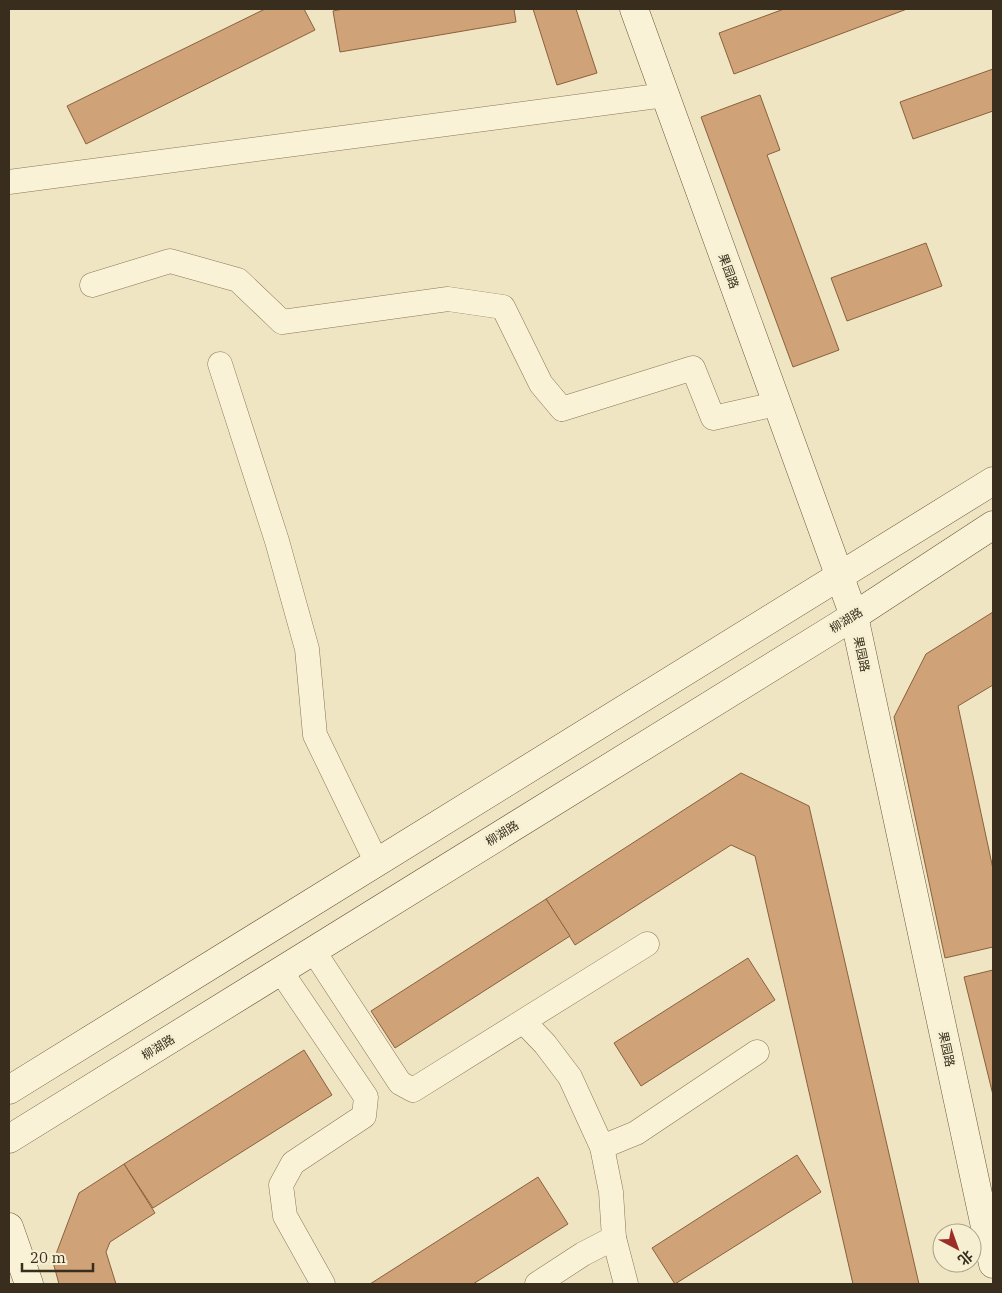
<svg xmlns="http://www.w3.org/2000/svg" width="1002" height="1293" font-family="'IBM Plex Serif','Noto Sans SC',serif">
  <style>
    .building { fill: #cfa277; stroke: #8a613e }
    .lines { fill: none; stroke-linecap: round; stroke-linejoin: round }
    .street-casing { stroke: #8a7659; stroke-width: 25 }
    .secondary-casing { stroke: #6b573c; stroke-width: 29 }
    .street { stroke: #faf2d6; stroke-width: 24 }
    .secondary { stroke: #faf2d6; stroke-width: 28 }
    .labels { text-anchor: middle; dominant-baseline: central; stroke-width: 5; stroke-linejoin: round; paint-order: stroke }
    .street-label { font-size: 12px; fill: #392d1d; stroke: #f6efd2 }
  </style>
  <rect width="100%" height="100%" fill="#efe5c2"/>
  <!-- building -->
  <g class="building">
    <polygon points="265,9 304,9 315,30 86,144 67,106"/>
    <polygon points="343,9 514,9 516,22 340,52 333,11"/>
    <polygon points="533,9 576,9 597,73 557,85"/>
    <polygon points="784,9 907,9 734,74 719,33"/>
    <polygon points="993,69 993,111 913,139 900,102"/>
    <polygon points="760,95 780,150 767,155 839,350 793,367 701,117"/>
    <polygon points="926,243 942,286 847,321 831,278"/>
    <polygon points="993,612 993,685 958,706 993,869 993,947 945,958 894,717 926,654"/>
    <polygon points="741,773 809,806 919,1284 853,1284 755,856 731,845 575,945 546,899"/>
    <polygon points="546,899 570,936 395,1048 371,1011"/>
    <polygon points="748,958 775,1000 641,1086 614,1043"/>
    <polygon points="993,970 993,1095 964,977"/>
    <polygon points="304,1050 332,1095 153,1208 124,1164"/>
    <polygon points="797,1155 821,1192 675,1284 652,1248"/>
    <polygon points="124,1164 155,1213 110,1242 106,1252 116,1284 59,1284 53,1262 79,1193"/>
    <polygon points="538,1177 568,1224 473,1284 370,1284"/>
  </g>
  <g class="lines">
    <defs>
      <g id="street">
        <polyline points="9,182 665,95"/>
        <polyline points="92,285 170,261 238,280 282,322 448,299 503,307 541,384 562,409 693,368 713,418 776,404"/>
        <polyline points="220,364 277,541 307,649 315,735 377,863"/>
        <polyline points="313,950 400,1083 413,1090 647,944"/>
        <polyline points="280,970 366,1097 364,1116 293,1163 281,1185 285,1216 323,1284"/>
        <polyline points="524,1022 545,1044 570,1077 602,1147 611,1192 614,1238 626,1284"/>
        <polyline points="602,1147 636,1133 757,1052"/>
        <polyline points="537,1284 583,1254 614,1238"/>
      </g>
      <g id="secondary">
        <polyline points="634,9 854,616 993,1264"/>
        <polyline points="9,1090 993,481"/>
        <polyline points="9,1139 854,616 993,525"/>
        <polyline points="9,1227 29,1284"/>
      </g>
    </defs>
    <!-- street casing -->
    <use href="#street" class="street-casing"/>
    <!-- secondary casing -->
    <use href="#secondary" class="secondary-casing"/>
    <!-- street -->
    <use href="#street" class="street"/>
    <!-- secondary -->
    <use href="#secondary" class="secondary"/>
  </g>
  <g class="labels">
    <!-- street labels -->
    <g class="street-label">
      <text transform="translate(729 271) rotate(70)">果园路</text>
      <text transform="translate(846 620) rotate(-32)">柳湖路</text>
      <text transform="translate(862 654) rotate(78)">果园路</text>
      <text transform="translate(502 833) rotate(-32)">柳湖路</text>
      <text transform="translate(158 1047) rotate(-32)">柳湖路</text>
      <text transform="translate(947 1049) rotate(78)">果园路</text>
    </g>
  </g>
  <!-- border -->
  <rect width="1002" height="1293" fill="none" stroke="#392d1d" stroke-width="20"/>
  <!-- north arrow -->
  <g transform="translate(957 1248) rotate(139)"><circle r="24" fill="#f6efd2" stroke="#aaa18a"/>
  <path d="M0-4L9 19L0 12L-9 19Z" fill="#9b2f27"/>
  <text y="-8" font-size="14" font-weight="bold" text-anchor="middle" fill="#392d1d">北</text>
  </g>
  <!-- scale -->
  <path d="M22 1263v8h71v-8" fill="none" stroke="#392d1d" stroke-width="2.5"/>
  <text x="30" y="1263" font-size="15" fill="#392d1d" stroke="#f6efd2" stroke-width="4" paint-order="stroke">20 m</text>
</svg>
